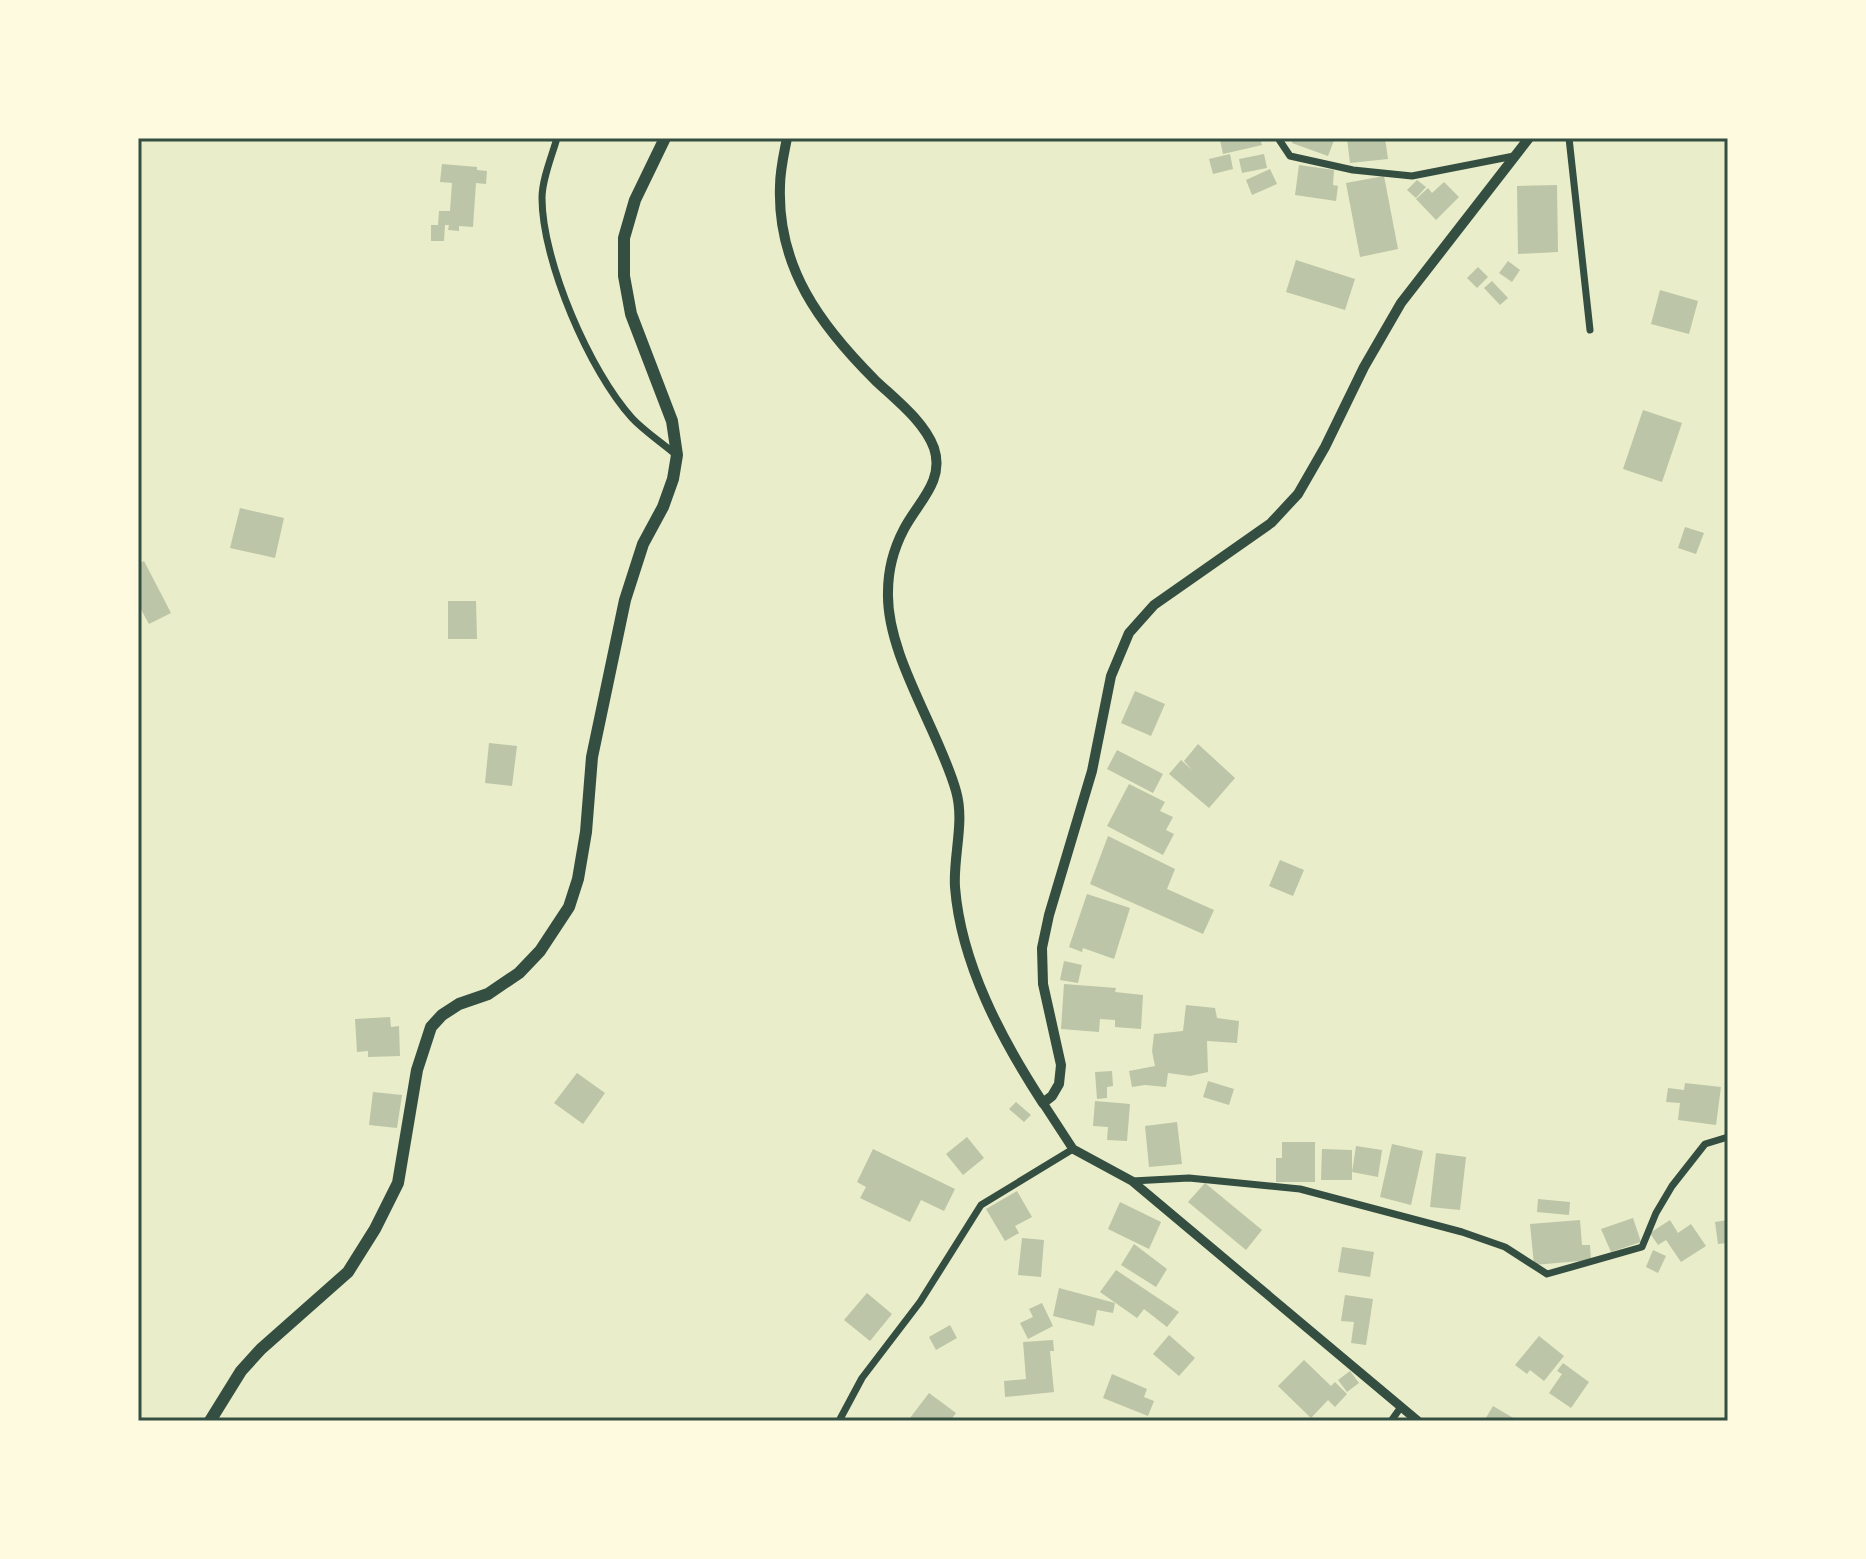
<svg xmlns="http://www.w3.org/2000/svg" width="1866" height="1559" font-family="Figtree,sans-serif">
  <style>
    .building { fill: #bcc5a7 }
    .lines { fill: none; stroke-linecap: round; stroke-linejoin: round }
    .minor { stroke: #344e41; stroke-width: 7 }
    .tertiary { stroke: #344e41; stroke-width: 9 }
    .secondary { stroke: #344e41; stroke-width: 10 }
    .primary { stroke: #344e41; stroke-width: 12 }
    .neatline { fill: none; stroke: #344e41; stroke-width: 3 }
  </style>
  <rect width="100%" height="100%" fill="#e9edc9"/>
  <!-- building -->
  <g class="building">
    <polygon points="1227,138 1260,138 1262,145 1223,154 1220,140"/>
    <polygon points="1293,138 1335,138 1328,156 1292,143"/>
    <polygon points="1347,138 1385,138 1388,159 1350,163"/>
    <polygon points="1230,154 1233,169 1213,174 1209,159"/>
    <polygon points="1264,154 1267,168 1242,173 1239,159"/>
    <polygon points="442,164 477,167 477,170 487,171 486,184 476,183 473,227 459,226 459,231 448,230 449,225 445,225 444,241 431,241 431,225 438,225 439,211 450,211 452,183 440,182"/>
    <polygon points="1299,165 1334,170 1333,185 1338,186 1336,201 1295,195"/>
    <polygon points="1270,169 1277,184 1252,195 1246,180"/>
    <polygon points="1384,176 1398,249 1360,257 1346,183"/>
    <polygon points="1417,180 1426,187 1416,198 1407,190"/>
    <polygon points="1444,182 1459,197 1436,220 1416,199 1428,188 1432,193"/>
    <polygon points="1557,185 1558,252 1518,254 1517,186"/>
    <polygon points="1296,260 1355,279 1345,310 1286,292"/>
    <polygon points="1508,261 1520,270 1512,282 1499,273"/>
    <polygon points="1478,267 1488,277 1477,288 1467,278"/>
    <polygon points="1492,281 1508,298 1500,305 1484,288"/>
    <polygon points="1660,290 1698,301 1689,334 1651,324"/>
    <polygon points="1643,410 1682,423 1662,482 1623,469"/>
    <polygon points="240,508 284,518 275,558 230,548"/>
    <polygon points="1685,527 1704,533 1696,554 1678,548"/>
    <polygon points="144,561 171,613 149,624 138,604 138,564"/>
    <polygon points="448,601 476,601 477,639 448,639"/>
    <polygon points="1135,691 1165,704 1151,736 1121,723"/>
    <polygon points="489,743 517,746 512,786 485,783"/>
    <polygon points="1198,744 1235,778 1209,808 1169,774 1181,760 1192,770 1184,761"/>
    <polygon points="1117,750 1163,774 1153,793 1107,769"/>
    <polygon points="1129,784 1165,802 1160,811 1173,817 1166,830 1174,834 1163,855 1107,826"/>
    <polygon points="1108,836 1175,869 1167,889 1214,910 1203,934 1090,884"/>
    <polygon points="1280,860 1304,870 1293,896 1269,886"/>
    <polygon points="1087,894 1130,908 1114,959 1083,948 1082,952 1069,947"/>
    <polygon points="1064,961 1082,965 1078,983 1060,980"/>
    <polygon points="1064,984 1116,988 1115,992 1143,995 1141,1029 1115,1027 1115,1020 1100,1019 1099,1032 1061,1029"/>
    <polygon points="1186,1005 1215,1008 1217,1018 1239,1021 1237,1043 1207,1041 1208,1072 1190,1076 1168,1073 1166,1087 1145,1085 1132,1087 1129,1071 1155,1066 1152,1051 1154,1034 1183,1031"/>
    <polygon points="390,1017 391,1027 399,1026 400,1056 368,1057 368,1051 357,1052 355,1019"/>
    <polygon points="1112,1071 1113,1086 1107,1087 1107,1098 1097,1099 1095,1072"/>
    <polygon points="577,1073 605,1093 583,1124 554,1103"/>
    <polygon points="1208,1081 1234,1089 1229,1105 1203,1097"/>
    <polygon points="1685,1083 1721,1087 1716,1125 1678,1120 1680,1103 1666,1102 1668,1088 1684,1090"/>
    <polygon points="373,1092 402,1095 397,1128 369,1125"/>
    <polygon points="1095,1101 1130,1104 1127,1141 1107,1140 1108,1127 1093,1126"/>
    <polygon points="1016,1102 1031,1115 1024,1122 1009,1109"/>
    <polygon points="1177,1122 1182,1164 1149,1167 1145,1126"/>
    <polygon points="967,1137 984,1158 963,1175 946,1154"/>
    <polygon points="1282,1142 1315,1142 1315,1182 1276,1182 1276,1158 1282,1158"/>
    <polygon points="1392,1144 1423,1151 1411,1205 1380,1197"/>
    <polygon points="1356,1146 1382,1150 1378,1177 1352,1172"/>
    <polygon points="873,1149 955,1189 944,1211 921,1200 910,1222 860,1198 866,1187 857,1182"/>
    <polygon points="1322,1149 1352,1150 1352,1180 1321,1180"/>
    <polygon points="1436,1153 1466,1157 1460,1210 1430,1207"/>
    <polygon points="1205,1183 1262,1230 1246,1250 1188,1202"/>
    <polygon points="1017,1191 1032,1217 1015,1226 1019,1233 1005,1241 986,1209"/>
    <polygon points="1538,1199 1570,1202 1569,1215 1537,1212"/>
    <polygon points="1120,1202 1161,1222 1149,1249 1108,1229"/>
    <polygon points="1633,1218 1641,1242 1611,1252 1601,1229"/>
    <polygon points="1580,1220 1582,1245 1590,1245 1591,1260 1534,1265 1530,1224"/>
    <polygon points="1670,1220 1678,1233 1691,1224 1706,1246 1681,1262 1666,1240 1658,1245 1650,1233"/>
    <polygon points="1728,1220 1728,1243 1718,1244 1715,1222"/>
    <polygon points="1022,1238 1044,1240 1041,1277 1018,1275"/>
    <polygon points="1134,1244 1167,1269 1156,1287 1121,1265"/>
    <polygon points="1342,1247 1374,1252 1370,1277 1338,1272"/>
    <polygon points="1653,1250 1666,1256 1658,1273 1646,1267"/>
    <polygon points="1116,1270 1179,1312 1167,1327 1144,1309 1137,1318 1100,1292"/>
    <polygon points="1059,1288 1115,1303 1113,1313 1097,1310 1094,1326 1053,1316"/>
    <polygon points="867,1293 892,1314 870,1341 844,1320"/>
    <polygon points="1345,1295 1373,1299 1366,1345 1351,1343 1354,1322 1341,1321"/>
    <polygon points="1042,1303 1053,1326 1028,1339 1020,1323 1033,1317 1029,1309"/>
    <polygon points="950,1325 957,1338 936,1350 929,1337"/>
    <polygon points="1169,1335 1195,1358 1179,1376 1153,1354"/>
    <polygon points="1539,1336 1564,1356 1544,1381 1530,1370 1527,1374 1515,1365"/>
    <polygon points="1053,1340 1054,1351 1050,1351 1054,1392 1005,1397 1004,1381 1026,1379 1023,1342"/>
    <polygon points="1304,1360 1331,1386 1335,1382 1347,1394 1335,1407 1328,1400 1311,1418 1278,1386"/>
    <polygon points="1563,1363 1589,1382 1571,1408 1549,1393 1562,1374 1557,1371"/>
    <polygon points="1350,1371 1359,1383 1347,1392 1338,1380"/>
    <polygon points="1112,1374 1147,1389 1144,1397 1154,1401 1148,1416 1103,1398"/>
    <polygon points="929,1393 956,1413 950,1421 913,1421 910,1418"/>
    <polygon points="1493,1406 1515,1419 1513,1421 1484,1421"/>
  </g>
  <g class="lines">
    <!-- minor -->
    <g class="minor">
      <path d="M557,138c-5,18 -15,41 -15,60 0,63 48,174 90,220 12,13 29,24 43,36"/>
      <polyline points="1278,138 1290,156 1353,170 1412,176 1514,156"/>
      <polyline points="1569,138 1590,330"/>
      <polyline points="1132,1181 1189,1178 1300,1189 1462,1232 1505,1247 1547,1274 1642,1247 1656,1213 1672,1186 1705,1144 1728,1137"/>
      <polyline points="839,1421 862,1378 920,1302 981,1205 1073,1149"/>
      <polyline points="1391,1421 1401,1407"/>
    </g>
    <!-- tertiary -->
    <polyline class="tertiary" points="1043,1103 1073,1149 1132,1181 1418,1421"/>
    <!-- secondary -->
    <path class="secondary" d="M787,138c-3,16 -7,32 -7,48 -3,81 40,139 95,194 20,19 49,41 59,68 11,33 -16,54 -30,81 -10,19 -16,42 -16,63 -2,63 51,138 68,199 9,31 -3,65 -1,96 6,77 47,153 88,216l9,-7 7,-12 2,-19 -18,-81 -1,-36 7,-33 43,-144 19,-95 18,-43 25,-28 117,-82 27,-29 27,-47 39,-80 37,-64 128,-165"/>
    <!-- primary -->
    <polyline class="primary" points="210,1421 241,1371 261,1349 348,1272 375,1229 398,1183 417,1070 431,1027 442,1015 459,1004 488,994 519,973 540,951 569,907 578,879 586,832 592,757 625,600 643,544 663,507 673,479 677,455 672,421 631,314 624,276 624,238 635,200 665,138"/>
  </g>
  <!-- border -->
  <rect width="1866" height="1559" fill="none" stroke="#fefae0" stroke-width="280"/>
  <rect x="140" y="140" width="1586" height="1279" class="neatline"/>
</svg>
